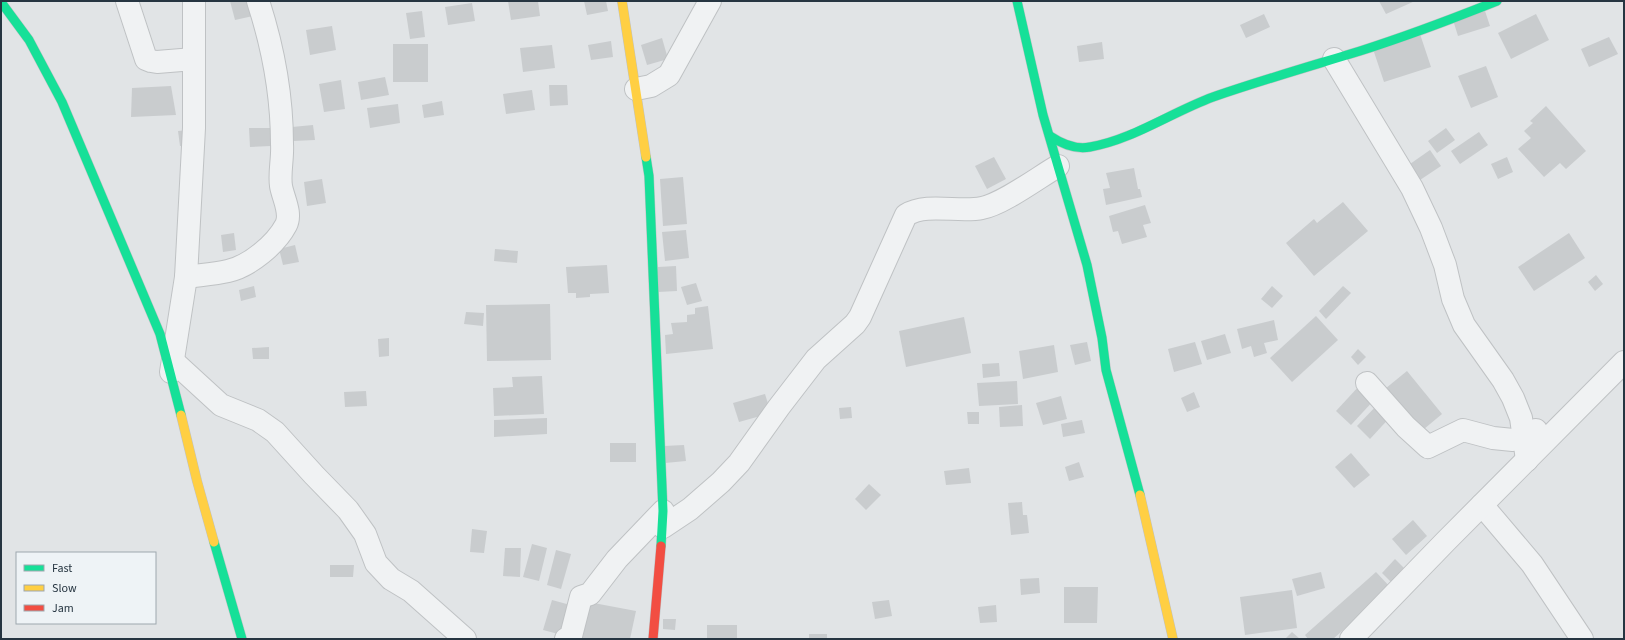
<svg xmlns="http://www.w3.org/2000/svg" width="1625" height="640" font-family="'Source Sans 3',sans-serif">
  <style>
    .building { fill: #c9ccce }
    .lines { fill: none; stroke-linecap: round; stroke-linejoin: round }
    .street-casing { stroke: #bfc2c4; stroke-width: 24 }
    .fast-casing { stroke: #bfc2c4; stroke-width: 10 }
    .slow-casing { stroke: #bfc2c4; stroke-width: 10 }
    .jam-casing { stroke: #bfc2c4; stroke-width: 10 }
    .street { stroke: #f0f2f3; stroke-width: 22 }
    .fast { stroke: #16e098; stroke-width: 9 }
    .slow { stroke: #ffcf43; stroke-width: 9 }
    .jam { stroke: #f24e42; stroke-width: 9 }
  </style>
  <rect width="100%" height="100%" fill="#e1e4e6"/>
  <!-- building -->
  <g class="building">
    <polygon points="230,1 250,1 253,16 235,20"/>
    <polygon points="508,1 538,1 540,16 511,20"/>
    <polygon points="584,1 606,1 608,11 587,15"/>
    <polygon points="1379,1 1415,1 1386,14"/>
    <polygon points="472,3 475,21 448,25 445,7"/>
    <polygon points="422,11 425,37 410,39 406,13"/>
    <polygon points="1485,11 1490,26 1458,36 1453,20"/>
    <polygon points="1264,14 1270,27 1246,38 1240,25"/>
    <polygon points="1536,14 1549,40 1511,59 1498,33"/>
    <polygon points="332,26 336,50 310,55 306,30"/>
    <polygon points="1420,34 1431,67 1384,82 1373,49"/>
    <polygon points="1609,37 1618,54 1589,67 1581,49"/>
    <polygon points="662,38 668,59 647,65 641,45"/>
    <polygon points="611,41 613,57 591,60 588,45"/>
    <polygon points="1102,42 1104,59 1079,62 1077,46"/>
    <rect x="393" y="44" width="35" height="38"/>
    <polygon points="552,45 555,68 523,72 520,48"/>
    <polygon points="1486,66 1498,97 1471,108 1458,76"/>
    <polygon points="385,77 389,95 361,100 358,82"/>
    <polygon points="341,80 345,109 324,112 319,84"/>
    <polygon points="549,85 567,85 568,105 550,106"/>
    <polygon points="171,86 176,115 131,117 132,88"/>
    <polygon points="532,90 535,110 506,114 503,94"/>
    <polygon points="442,101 444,115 424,118 422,105"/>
    <polygon points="398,104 400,123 370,128 367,108"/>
    <polygon points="1546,106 1586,151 1566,169 1560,163 1544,177 1518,149 1531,138 1524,131 1533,123 1530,121"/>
    <polygon points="313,125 315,140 293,141 292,127"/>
    <polygon points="249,128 271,128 271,146 250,147"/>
    <polygon points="1446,128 1455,140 1437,153 1428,141"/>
    <polygon points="189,130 191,145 180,146 178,131"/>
    <polygon points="1479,132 1488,145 1460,164 1451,151"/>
    <polygon points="1430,150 1441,166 1420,180 1410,164"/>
    <polygon points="994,157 1006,179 987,189 975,166"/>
    <polygon points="1507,157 1513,172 1498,179 1491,164"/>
    <polygon points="1134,168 1138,189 1140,189 1142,197 1106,205 1103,189 1110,188 1106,173"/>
    <polygon points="683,177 687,224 663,226 660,179"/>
    <polygon points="322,179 326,203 307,206 304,182"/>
    <polygon points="1343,202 1368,231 1314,276 1286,243 1314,219 1317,223"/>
    <polygon points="1145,205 1151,223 1143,225 1147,237 1122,244 1118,231 1113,232 1109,216"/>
    <polygon points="686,230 689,258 665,261 662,232"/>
    <polygon points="234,233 236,250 223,252 221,235"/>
    <polygon points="1569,233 1585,258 1534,291 1518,267"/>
    <polygon points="295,245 299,262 283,265 279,249"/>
    <polygon points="495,249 518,251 517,263 494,261"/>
    <polygon points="607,265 609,293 590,294 590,297 576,298 576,293 568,293 566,267"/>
    <polygon points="676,266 677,291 658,292 658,267"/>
    <polygon points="1596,275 1603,284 1595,291 1588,282"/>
    <polygon points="696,283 702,301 687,305 681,287"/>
    <polygon points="254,286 256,297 241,301 239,290"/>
    <polygon points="1272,286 1283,296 1272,308 1261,299"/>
    <polygon points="1343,286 1351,293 1326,319 1319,311"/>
    <polygon points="550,304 551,360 487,361 486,305"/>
    <polygon points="708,306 713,349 666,354 665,335 673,334 671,323 687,322 687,315 695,314 695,308"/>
    <polygon points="466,312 484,313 483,326 464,324"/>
    <polygon points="1316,316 1338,340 1292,382 1270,358"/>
    <polygon points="964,317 971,353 906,367 899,331"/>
    <polygon points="1274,320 1278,340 1264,343 1267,353 1254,357 1251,346 1242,349 1237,329"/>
    <polygon points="1225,334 1231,353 1207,360 1201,341"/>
    <polygon points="389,338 389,356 379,357 378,339"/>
    <polygon points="1087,342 1091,361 1075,365 1070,345"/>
    <polygon points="1195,342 1202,364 1174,372 1168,349"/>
    <polygon points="1054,345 1058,372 1023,379 1019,351"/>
    <polygon points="269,347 269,359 253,359 252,348"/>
    <polygon points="1358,349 1366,357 1358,365 1351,357"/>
    <polygon points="999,363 1000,376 983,378 982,364"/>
    <polygon points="1407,371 1442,414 1424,429 1380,393"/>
    <polygon points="542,376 544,414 494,416 493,388 513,387 512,377"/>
    <polygon points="1017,381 1018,404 979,406 977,383"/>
    <polygon points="1360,385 1375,399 1351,425 1336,411"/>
    <polygon points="366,391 367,406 345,407 344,392"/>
    <polygon points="1194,392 1200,407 1187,412 1181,398"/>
    <polygon points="765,394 771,413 739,422 733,403"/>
    <polygon points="1061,396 1067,419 1043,425 1036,403"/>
    <polygon points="1380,402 1393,414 1370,439 1357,426"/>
    <polygon points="1022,405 1023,426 1000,427 999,407"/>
    <polygon points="851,407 852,418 840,419 839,408"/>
    <polygon points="967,412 979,412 979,424 968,424"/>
    <polygon points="547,418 547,434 494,437 494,420"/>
    <polygon points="1082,420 1085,433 1063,437 1061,424"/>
    <rect x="610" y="443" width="26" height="19"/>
    <polygon points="684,445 686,461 665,463 664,446"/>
    <polygon points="1351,453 1370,475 1354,488 1335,467"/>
    <polygon points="1079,462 1084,477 1069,481 1065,467"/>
    <polygon points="969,468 971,483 946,485 944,471"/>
    <polygon points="869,484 881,495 866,510 855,499"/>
    <polygon points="1022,502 1023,515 1027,515 1029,533 1011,535 1008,503"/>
    <polygon points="1413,520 1427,536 1406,555 1392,539"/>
    <polygon points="472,529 487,531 484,553 470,552"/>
    <polygon points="532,544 547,548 539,581 523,577"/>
    <polygon points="505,548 521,548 520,577 503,576"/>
    <polygon points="556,550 571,554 561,589 547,585"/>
    <polygon points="1395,559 1405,569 1391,582 1382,573"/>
    <polygon points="330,565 354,565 353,577 330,577"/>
    <polygon points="1321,572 1325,588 1297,596 1292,579"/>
    <polygon points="1376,572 1391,588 1333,639 1308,639 1305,635"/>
    <polygon points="1039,578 1040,593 1021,595 1020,579"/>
    <polygon points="1064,587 1098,587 1097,623 1064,623"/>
    <polygon points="1292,590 1297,628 1245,635 1240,597"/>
    <polygon points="552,600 574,606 566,636 543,630"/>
    <polygon points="889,600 892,616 875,619 872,602"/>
    <polygon points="583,601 636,611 630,639 575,639"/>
    <polygon points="996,605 997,622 980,623 978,607"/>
    <polygon points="663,619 676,619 675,630 663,629"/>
    <rect x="707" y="625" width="30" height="14"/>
    <polygon points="1292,632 1300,639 1285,639"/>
    <rect x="809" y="634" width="18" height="5"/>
  </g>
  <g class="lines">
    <defs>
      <g id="street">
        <polyline points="127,1 146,59 151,61 157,62 194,59"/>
        <polyline points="1334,59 1412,188 1431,228 1445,265 1453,299 1464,325 1503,380 1513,398 1521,418 1527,460"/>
        <polyline points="636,89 651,86 669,75 710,1"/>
        <path d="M186,277c14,-2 29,-3 42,-6 22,-5 48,-27 58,-46 6,-12 -3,-27 -5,-39 -2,-13 2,-28 1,-42 0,-48 -9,-97 -24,-143"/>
        <polyline points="173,361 221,405 258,420 275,432 314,475 348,510 365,534 376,563 391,579 411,591 465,639"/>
        <polyline points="171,372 186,277 194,128 194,1"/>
        <polyline points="1367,383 1406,427 1428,447 1463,430 1493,438 1513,440 1523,437 1536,430"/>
        <polyline points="1482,505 1532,564 1582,639"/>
        <path d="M663,527l27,-18 31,-27 18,-19 40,-56 37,-48 39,-35 5,-7 46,-102c21,-13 53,-2 76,-7 21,-4 57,-31 76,-42"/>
        <polyline points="566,639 571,636 581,597 590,594 617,559 663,511"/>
        <polyline points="1351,639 1446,541 1624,362"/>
      </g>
      <g id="fast">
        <polyline points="1017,1 1043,115 1087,265 1102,338 1106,370 1140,495"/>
        <polyline points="1,2 29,40 62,102 160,334 181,415"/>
        <path d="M1050,136c12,8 25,14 40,11 42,-7 82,-35 123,-50 49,-17 98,-31 147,-46 47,-15 92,-32 137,-50"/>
        <polyline points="646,157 649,176 663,511 661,546"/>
        <polyline points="214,542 242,639"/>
      </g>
      <g id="slow">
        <polyline points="622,1 646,157"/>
        <polyline points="181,415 197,481 214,542"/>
        <polyline points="1140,495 1173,639"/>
      </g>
      <polyline id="jam" points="653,639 661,546"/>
    </defs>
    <!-- street casing -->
    <use href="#street" class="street-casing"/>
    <!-- fast casing -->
    <use href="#fast" class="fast-casing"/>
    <!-- slow casing -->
    <use href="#slow" class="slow-casing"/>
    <!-- jam casing -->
    <use href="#jam" class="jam-casing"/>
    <!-- street -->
    <use href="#street" class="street"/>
    <!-- fast -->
    <use href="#fast" class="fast"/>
    <!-- slow -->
    <use href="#slow" class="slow"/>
    <!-- jam -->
    <use href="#jam" class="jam"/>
  </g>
  <!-- border -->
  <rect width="1625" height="640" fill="none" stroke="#263541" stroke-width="4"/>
  <!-- legend -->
  <rect x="16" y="552" width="140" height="72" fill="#eef3f6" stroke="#9ea7ae"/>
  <rect x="24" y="565" width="20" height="6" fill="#16e098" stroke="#9ea7ae"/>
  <text x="52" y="572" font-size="12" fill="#263541">Fast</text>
  <rect x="24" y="585" width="20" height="6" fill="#ffcf43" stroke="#9ea7ae"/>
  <text x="52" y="592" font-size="12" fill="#263541">Slow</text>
  <rect x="24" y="605" width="20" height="6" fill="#f24e42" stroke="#9ea7ae"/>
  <text x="52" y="612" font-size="12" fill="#263541">Jam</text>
</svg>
